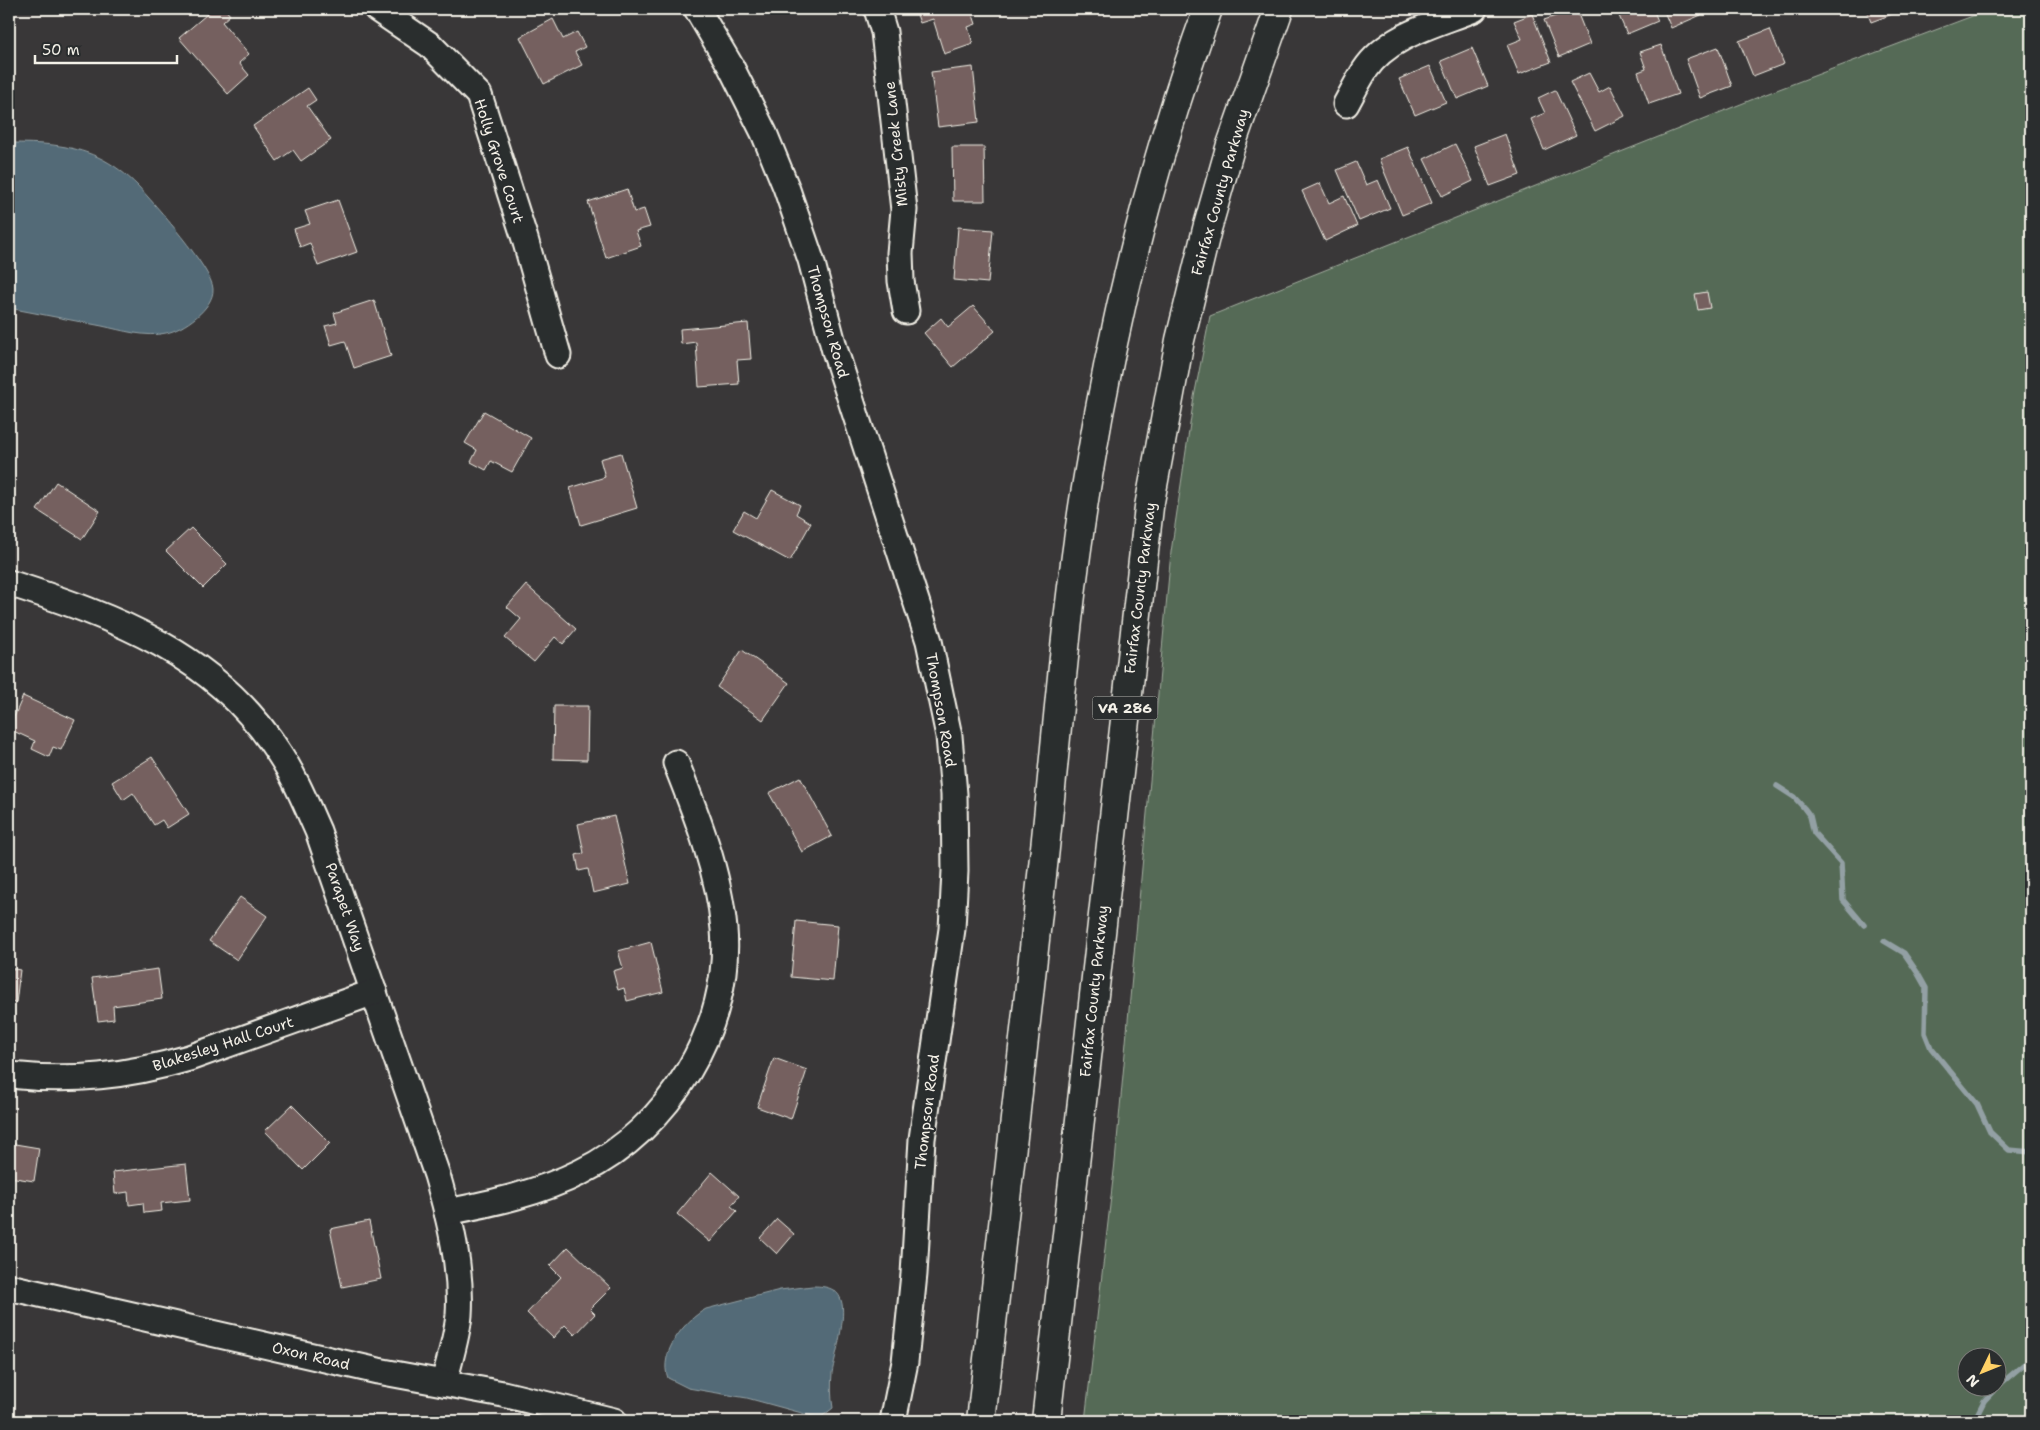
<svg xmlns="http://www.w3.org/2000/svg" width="2040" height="1430" font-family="'Shantell Sans',sans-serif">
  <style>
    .green { fill: #556b57; stroke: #a4aea0; fill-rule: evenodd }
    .water { fill: #526a77; stroke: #93a0a4 }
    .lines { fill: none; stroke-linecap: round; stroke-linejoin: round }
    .stream { stroke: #93a0a4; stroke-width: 5.5 }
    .building { fill: #74615e; stroke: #f4f1e8 }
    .minor-casing { stroke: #f4f1e8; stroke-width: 29 }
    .highway-casing { stroke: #f4f1e8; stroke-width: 31 }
    .minor { stroke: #2a2d2e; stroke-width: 25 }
    .highway { stroke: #2a2d2e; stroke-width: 28 }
    .labels { text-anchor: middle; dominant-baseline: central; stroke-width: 4.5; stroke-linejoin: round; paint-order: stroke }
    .shield { fill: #2a2d2e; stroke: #b7b6b0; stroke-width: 1 }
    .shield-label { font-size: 14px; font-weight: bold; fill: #f4f1e8 }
    .street-label { font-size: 15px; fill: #f4f1e8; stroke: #2a2d2e }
  </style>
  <rect width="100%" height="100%" fill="#393738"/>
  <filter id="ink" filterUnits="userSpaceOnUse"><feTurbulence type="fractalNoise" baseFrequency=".02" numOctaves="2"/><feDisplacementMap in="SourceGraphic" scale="10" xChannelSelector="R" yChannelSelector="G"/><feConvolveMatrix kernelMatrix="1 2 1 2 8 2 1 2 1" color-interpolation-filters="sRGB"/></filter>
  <g filter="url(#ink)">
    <!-- green -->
    <path class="green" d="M1991,9h40v1412h-946l30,-259 56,-610 23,-155 16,-81 556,-222zM1968,1358h30v30h-30z"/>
    <!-- water -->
    <g class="water">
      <path d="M9,143c30,0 60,1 89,14 15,7 28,17 40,29 15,16 75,84 75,103 1,19 -30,41 -47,44 -20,5 -45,-3 -64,-7 -31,-6 -62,-12 -93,-18z"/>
      <path d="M812,1286c11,0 25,1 29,14 6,16 -6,56 -9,73 -1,12 -1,24 1,35l-13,10 -73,-20 -59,-10 -20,-10c-10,-25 17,-58 38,-69l74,-19z"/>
    </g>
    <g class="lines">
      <!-- stream -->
      <g class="stream">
        <polyline points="1777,786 1794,797 1804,808 1810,816 1814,833 1841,863 1843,900 1864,925"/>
        <polyline points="1884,941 1904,953 1917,972 1926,988 1925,1033 1931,1048 1977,1104 1990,1132 2009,1150 2031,1152"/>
        <polyline points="1998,1386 2023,1365 2031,1361"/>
        <polyline points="1974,1421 1984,1401 1996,1388"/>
      </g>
    </g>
    <!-- building -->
    <g class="building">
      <polygon points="213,9 225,9 230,15 222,22 249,54 239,63 249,75 228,94 179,38"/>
      <polygon points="915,9 971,9 976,24 968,27 973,44 944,54 933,19 920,23"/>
      <polygon points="1576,9 1590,44 1559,57 1544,20"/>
      <polygon points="1616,9 1653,9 1658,21 1627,34"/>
      <polygon points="1663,9 1698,9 1701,15 1671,28"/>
      <polygon points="1866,9 1906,9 1871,22"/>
      <polygon points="1532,14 1551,62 1519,74 1507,45 1522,39 1514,21"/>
      <polygon points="553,19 563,39 577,32 585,47 575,52 582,65 544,84 520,37"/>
      <polygon points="1770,29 1784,64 1753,76 1739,41"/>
      <polygon points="1661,45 1678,94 1649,104 1638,72 1646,69 1640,52"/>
      <polygon points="1718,47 1732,86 1700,98 1686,59"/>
      <polygon points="1472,48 1488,86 1457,99 1441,61"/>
      <polygon points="1430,66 1446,102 1415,115 1399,79"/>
      <polygon points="973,67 979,122 938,127 931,72"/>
      <polygon points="1589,73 1599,92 1610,86 1625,116 1595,131 1570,82"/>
      <polygon points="308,88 316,100 307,106 331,140 301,161 293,150 277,161 253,126"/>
      <polygon points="1555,90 1576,135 1544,150 1531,119 1545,113 1538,98"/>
      <polygon points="1505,134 1520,175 1490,186 1474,146"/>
      <polygon points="1455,144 1473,181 1442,196 1424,159"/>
      <polygon points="952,147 984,147 985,201 953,201"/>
      <polygon points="1408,147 1432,203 1402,215 1379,159"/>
      <polygon points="1356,162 1366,185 1378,180 1390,208 1359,221 1337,170"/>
      <polygon points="1320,183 1329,203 1344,196 1357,226 1325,241 1302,191"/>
      <polygon points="627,189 634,212 644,209 650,227 636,231 641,246 606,258 588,202"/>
      <polygon points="338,200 357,252 318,266 310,243 300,247 294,229 310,224 305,211"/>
      <polygon points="958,227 993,230 988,283 954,280"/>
      <polygon points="1707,292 1710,308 1698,310 1695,294"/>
      <polygon points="374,300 391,356 354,368 345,341 331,345 325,326 337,323 334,313"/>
      <polygon points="973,306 995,331 953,367 924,333 941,318 948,327"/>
      <polygon points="748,323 751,359 737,360 739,384 699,387 696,342 681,344 680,329"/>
      <polygon points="484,411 531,438 512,472 491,461 486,470 471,462 477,450 465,443"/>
      <polygon points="621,453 637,508 581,525 570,488 605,477 600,459"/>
      <polygon points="56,482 100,511 82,539 37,510"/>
      <polygon points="772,490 800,505 796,514 811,523 790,561 733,530 744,511 756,518"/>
      <polygon points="191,528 227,564 203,588 166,551"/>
      <polygon points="526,585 576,629 563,644 555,637 534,662 505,638 521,619 507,607"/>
      <polygon points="742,650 789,683 763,720 717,687"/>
      <polygon points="23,696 75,720 61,750 53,747 49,757 32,749 35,741 9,729"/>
      <polygon points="554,706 588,706 587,760 553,759"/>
      <polygon points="152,757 189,814 167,828 162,820 154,825 133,793 123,800 112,782"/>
      <polygon points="800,777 832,836 802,852 769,793"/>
      <polygon points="614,816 630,884 593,893 588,869 579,871 576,855 584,853 578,824"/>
      <polygon points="240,897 267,916 237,960 209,941"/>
      <polygon points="796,921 838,925 833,981 791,977"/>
      <polygon points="651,942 663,992 627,1001 624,988 618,990 613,971 623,968 618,951"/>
      <polygon points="9,968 20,970 16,1003 9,1002"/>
      <polygon points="158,969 162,999 113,1006 114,1019 98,1021 92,978"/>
      <polygon points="774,1058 807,1070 791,1119 757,1107"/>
      <polygon points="292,1105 330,1143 303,1170 265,1131"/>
      <polygon points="9,1143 39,1148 34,1181 9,1177"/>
      <polygon points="186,1164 190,1200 161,1203 162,1211 144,1213 143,1203 129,1205 128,1192 115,1194 113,1172"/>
      <polygon points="712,1172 739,1196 731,1206 737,1211 710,1242 677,1214"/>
      <polygon points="777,1219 794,1234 777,1254 760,1238"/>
      <polygon points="369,1221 381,1279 342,1287 330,1229"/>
      <polygon points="568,1247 611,1288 590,1309 595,1314 575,1335 565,1325 553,1338 527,1313 561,1277 550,1266"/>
    </g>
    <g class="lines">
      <defs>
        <g id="minor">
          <polyline points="377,9 430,45 479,95 525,239 558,355"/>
          <polyline points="697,9 730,65 764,133 786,187 811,260 835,351 929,641 949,736 954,794 955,871 952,929 922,1139 914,1274 905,1362 893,1421"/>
          <polyline points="877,9 884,32 904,210 900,253 901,281 906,311"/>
          <path d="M1346,104c6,-11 12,-23 19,-34 23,-35 72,-46 109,-61"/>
          <path d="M9,583c106,34 207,71 270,170 16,24 27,51 39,78l119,344c13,45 25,93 22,140 -2,22 -10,46 -15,68"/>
          <path d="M9,1075c64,7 118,1 180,-17l185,-66"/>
          <path d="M447,1212c46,-9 92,-19 134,-40 88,-43 151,-145 143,-243 -5,-57 -27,-113 -48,-166"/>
          <polyline points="9,1287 378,1371 503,1394 614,1421"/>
        </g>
        <g id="highway">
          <path d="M981,1421c23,-191 43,-382 64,-573 13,-124 22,-249 43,-372 26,-159 65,-316 120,-467"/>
          <polyline points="1046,1421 1149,507 1180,340 1207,229 1230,148 1279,9"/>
        </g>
      </defs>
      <!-- minor casing -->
      <use href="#minor" class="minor-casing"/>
      <!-- highway casing -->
      <use href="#highway" class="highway-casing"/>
      <!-- minor -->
      <use href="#minor" class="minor"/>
      <!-- highway -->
      <use href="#highway" class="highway"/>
    </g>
  </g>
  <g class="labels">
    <!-- shield labels -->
    <rect class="shield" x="1092.5" y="696.5" width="65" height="23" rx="4"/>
    <g class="shield-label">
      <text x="1125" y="708">VA 286</text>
    </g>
    <!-- street labels -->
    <g class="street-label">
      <text transform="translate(896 144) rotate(-96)">Misty Creek Lane</text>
      <text transform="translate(499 161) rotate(72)">Holly Grove Court</text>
      <text transform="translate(1220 192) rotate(-74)">Fairfax County Parkway</text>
      <text transform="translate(828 322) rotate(74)">Thompson Road</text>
      <text transform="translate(1140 588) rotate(-83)">Fairfax County Parkway</text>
      <text transform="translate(941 710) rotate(80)">Thompson Road</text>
      <text transform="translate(345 907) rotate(71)">Parapet Way</text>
      <text transform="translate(1094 991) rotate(-84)">Fairfax County Parkway</text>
      <text transform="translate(223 1044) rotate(-18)">Blakesley Hall Court</text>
      <text transform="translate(927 1112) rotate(-83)">Thompson Road</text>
      <text transform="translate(311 1356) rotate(13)">Oxon Road</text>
    </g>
  </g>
  <!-- margin -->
  <rect width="2040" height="1430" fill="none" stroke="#2a2d2e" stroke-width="30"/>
  <rect x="15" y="15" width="2010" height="1400" fill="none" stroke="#f4f1e8" stroke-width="2" filter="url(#ink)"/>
  <!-- north arrow -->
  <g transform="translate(1982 1372) rotate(227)"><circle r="24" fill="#2a2d2e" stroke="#7b7b78"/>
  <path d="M0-4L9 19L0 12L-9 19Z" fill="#ffd166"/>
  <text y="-8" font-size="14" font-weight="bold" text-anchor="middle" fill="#f4f1e8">N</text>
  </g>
  <!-- scale -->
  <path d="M35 55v8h142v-8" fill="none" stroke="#f4f1e8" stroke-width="2.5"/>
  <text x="42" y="55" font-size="15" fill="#f4f1e8" stroke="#2a2d2e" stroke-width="4" paint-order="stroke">50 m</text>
</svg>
